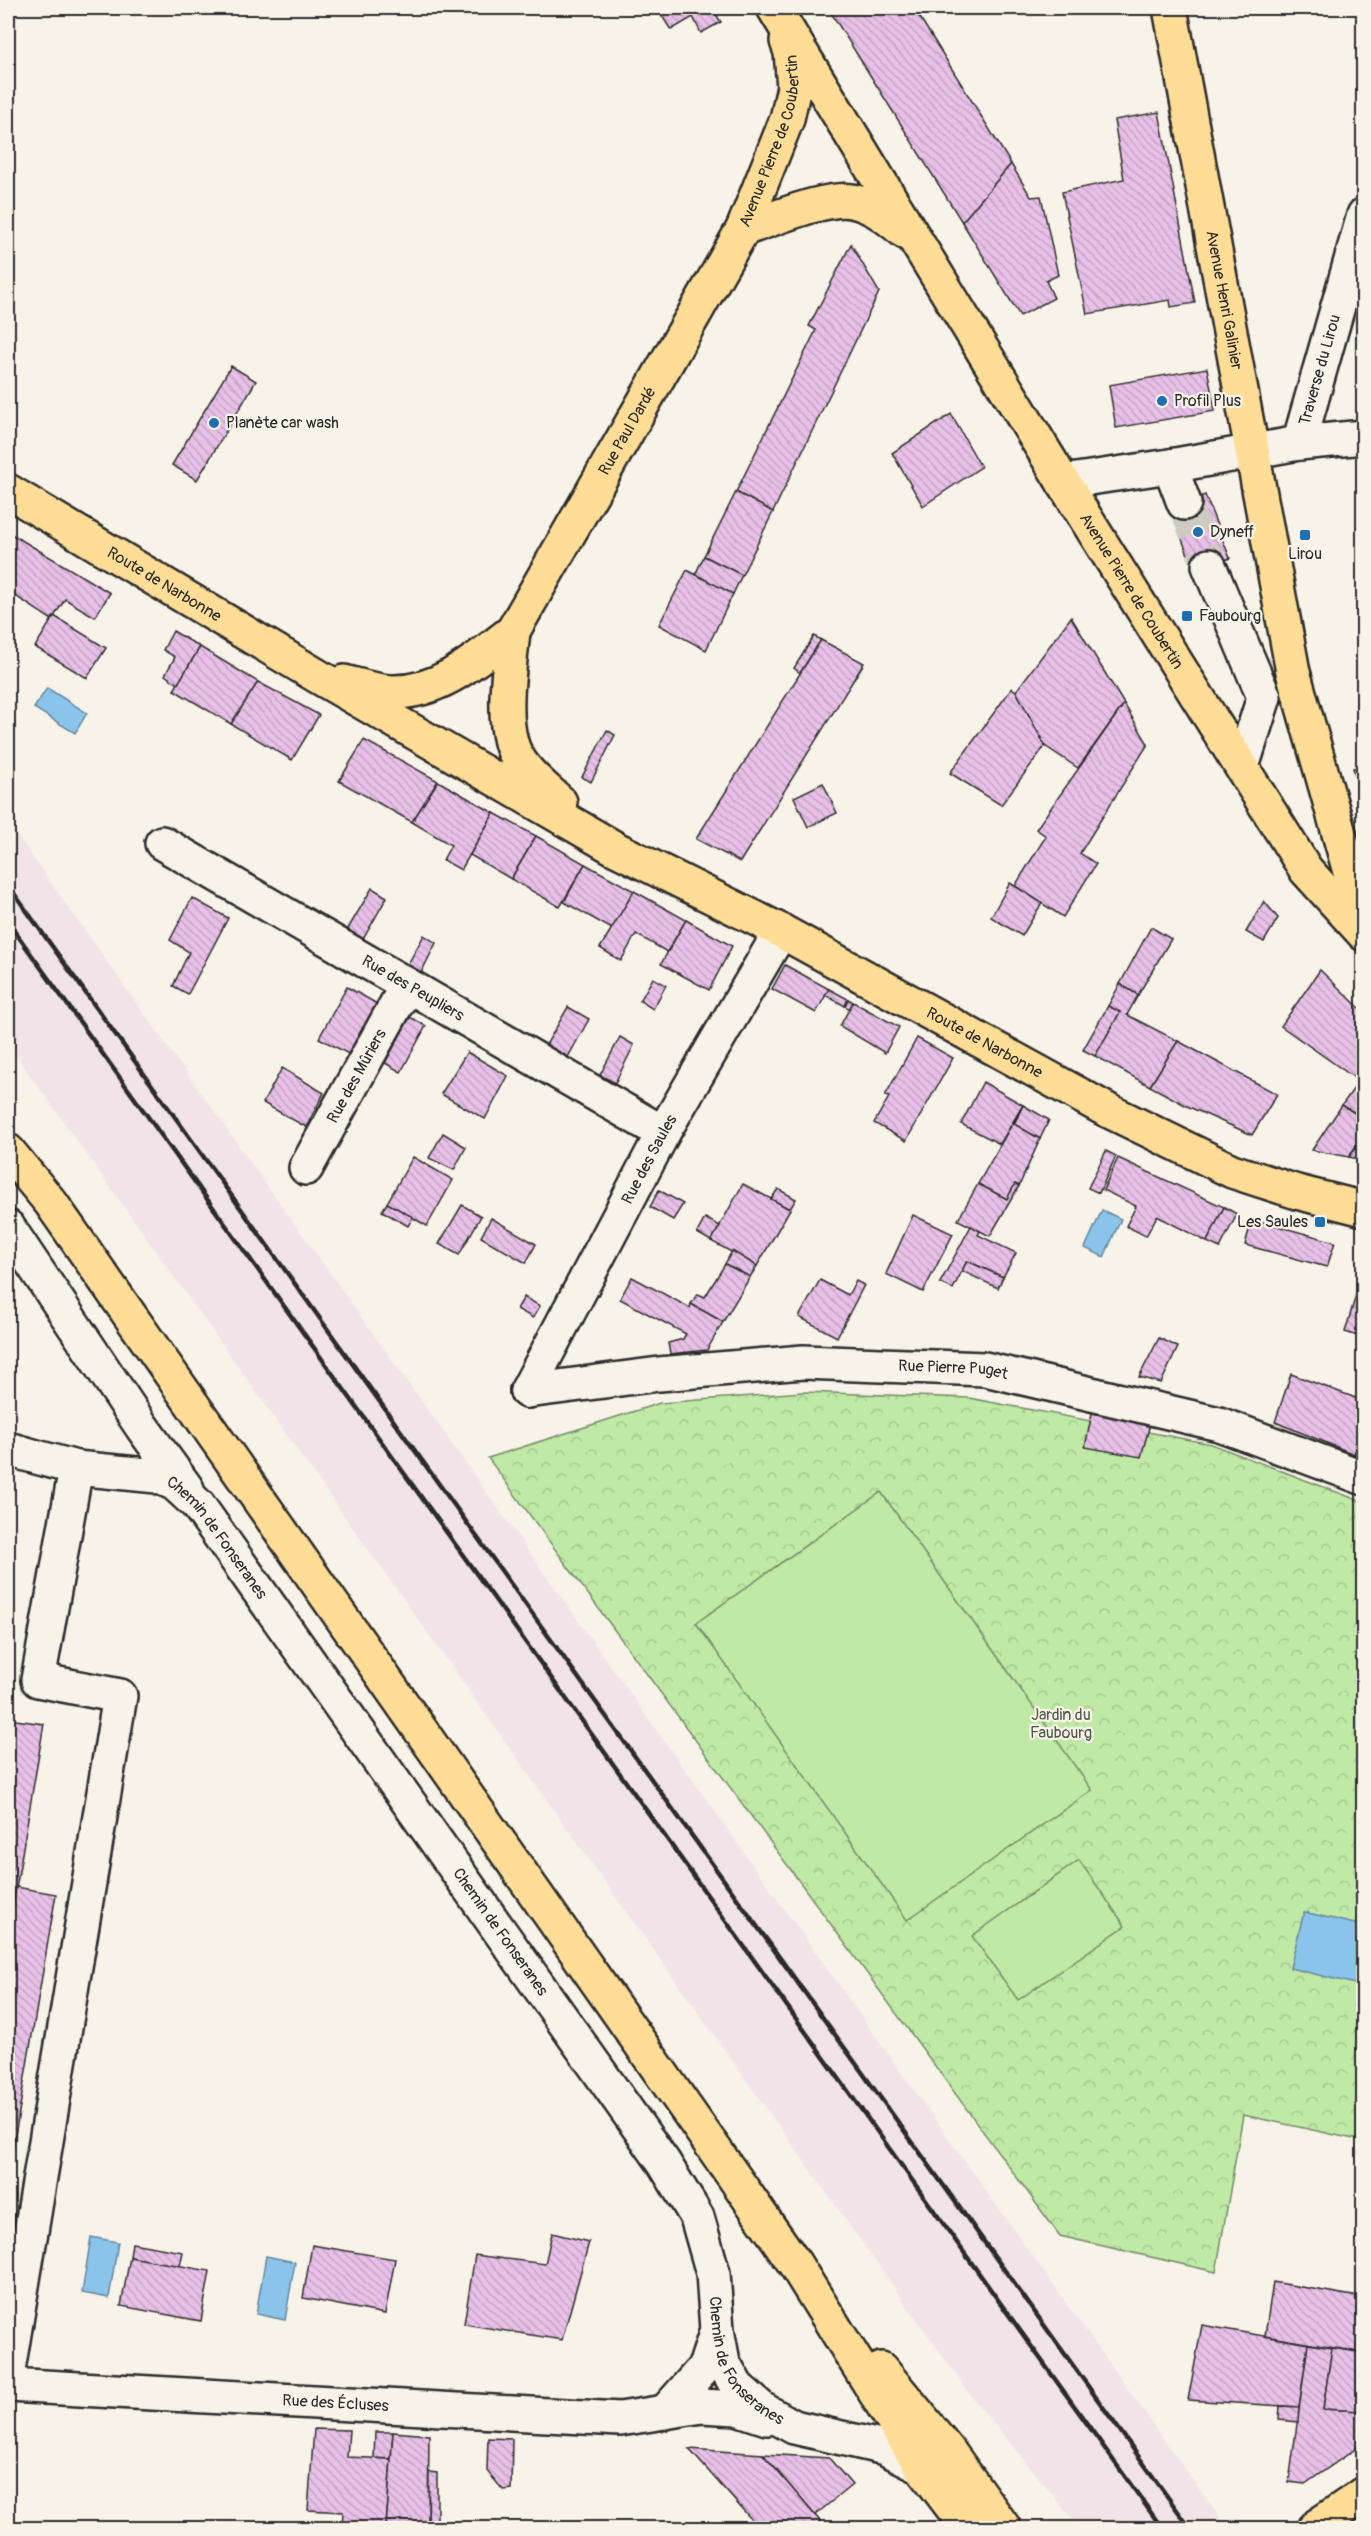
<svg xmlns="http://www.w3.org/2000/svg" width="1371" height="2536" font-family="Pangolin,sans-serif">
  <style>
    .built { fill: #f2e3e8 }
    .park { fill: url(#park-crowns); stroke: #758a68; stroke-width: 1.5 }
    .pitch { fill: #bfe9a5; stroke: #758a68; stroke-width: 1.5 }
    .water { fill: #8bc4ea; stroke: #65879e; stroke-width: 1.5 }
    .building { fill: url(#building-back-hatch); stroke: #2b2b2b; stroke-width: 1.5 }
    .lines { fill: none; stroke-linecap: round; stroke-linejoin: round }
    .minor-tunnel { stroke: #cecbc2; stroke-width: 33; stroke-dasharray: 33 16; stroke-linecap: butt }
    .minor-casing { stroke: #2b2b2b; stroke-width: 38 }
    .major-casing { stroke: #2b2b2b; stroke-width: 38 }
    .minor { stroke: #f7f3e8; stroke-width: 33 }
    .major { stroke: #ffdd96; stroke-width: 33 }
    .rail { stroke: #2b2b2b; stroke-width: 4.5 }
    .poi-dot { fill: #1f6fb2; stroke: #f7f3e8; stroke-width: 2 }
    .labels { text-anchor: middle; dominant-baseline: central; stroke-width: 4.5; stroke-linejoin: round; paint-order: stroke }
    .street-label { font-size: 16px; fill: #2b2b2b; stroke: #f7f3e8 }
    .poi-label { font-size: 16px; fill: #2b2b2b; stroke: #f7f3e8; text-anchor: start }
    .park-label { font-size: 16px; fill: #505a4a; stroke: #f7f3e8 }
  </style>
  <defs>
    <pattern id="park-crowns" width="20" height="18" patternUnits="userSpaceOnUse" patternTransform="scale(1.5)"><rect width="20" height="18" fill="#bfe9a5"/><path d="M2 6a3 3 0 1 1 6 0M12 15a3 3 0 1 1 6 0" fill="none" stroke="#a4c88e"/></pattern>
    <pattern id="building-back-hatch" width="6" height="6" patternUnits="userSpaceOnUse" patternTransform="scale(1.5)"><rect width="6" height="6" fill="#e7bfe7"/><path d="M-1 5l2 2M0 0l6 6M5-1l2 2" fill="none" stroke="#c6a4c6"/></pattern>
  </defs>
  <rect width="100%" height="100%" fill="#f7f3e8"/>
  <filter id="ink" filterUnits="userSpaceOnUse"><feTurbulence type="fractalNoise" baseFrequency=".0167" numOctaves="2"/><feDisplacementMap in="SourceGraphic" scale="12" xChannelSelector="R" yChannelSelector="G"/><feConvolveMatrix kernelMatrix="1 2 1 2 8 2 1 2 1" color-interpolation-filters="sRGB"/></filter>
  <g filter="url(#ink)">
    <!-- built -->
    <polygon class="built" points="8,823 1227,2528 1080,2528 975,2401 8,1044"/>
    <!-- park -->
    <polygon class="park" points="803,1392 969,1398 1211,1444 1363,1502 1363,2141 1243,2115 1216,2272 1060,2236 488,1458 660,1403"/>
    <!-- pitch -->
    <g class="pitch">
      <polygon points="881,1492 1092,1790 907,1920 696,1623"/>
      <polygon points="1079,1860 1125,1926 1018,2000 972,1936"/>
    </g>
    <!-- water -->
    <g class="water">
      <polygon points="47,688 87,713 75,733 34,708"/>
      <polygon points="1102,1210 1121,1219 1104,1257 1085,1248"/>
      <polygon points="1304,1912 1363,1926 1363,1986 1290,1968"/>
      <polygon points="91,2237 118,2242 109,2298 82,2293"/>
      <polygon points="266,2256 295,2262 285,2320 256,2314"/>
    </g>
    <!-- building -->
    <g class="building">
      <polygon points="657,8 712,8 721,22 701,33 693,17 671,30"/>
      <polygon points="828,8 914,8 1011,164 962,222"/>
      <polygon points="1159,112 1195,303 1171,307 1170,300 1087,314 1062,192 1124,179 1114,120"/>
      <polygon points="1011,164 1031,197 1041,196 1058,275 1046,281 1054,298 1020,316 962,222"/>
      <polygon points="851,244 879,292 773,512 736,492 816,330 809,326"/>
      <polygon points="231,366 256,381 197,480 172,465"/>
      <polygon points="1207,368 1215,411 1116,428 1109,385"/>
      <polygon points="951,414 981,467 923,506 892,453"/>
      <polygon points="736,492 773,512 742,575 704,556"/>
      <polygon points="1205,495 1230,558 1195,572 1170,509"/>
      <polygon points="8,532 110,593 95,617 65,599 52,620 8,591 12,581 8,579"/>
      <polygon points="704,556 742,575 733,594 695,575"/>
      <polygon points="687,570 733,594 706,650 659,625"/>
      <polygon points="54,616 106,648 87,678 35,647"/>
      <polygon points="1071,617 1124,704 1078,768 1045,746 1016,691"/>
      <polygon points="173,631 200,647 178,684 165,675 175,657 163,650"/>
      <polygon points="814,636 821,640 800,673 794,668"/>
      <polygon points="821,640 864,663 740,862 696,839"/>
      <polygon points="200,647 258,682 231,724 174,690"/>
      <polygon points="258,682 319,715 292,760 231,724"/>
      <polygon points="1012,688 1016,691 1045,746 1001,805 950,773"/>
      <polygon points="1124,704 1148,744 1080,853 1096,864 1063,917 1015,886 1046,836 1036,829"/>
      <polygon points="607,730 615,735 591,782 582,777"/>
      <polygon points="364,740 438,781 412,822 339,781"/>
      <polygon points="1364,767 1364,804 1353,768"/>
      <polygon points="438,781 494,813 461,870 443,860 451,845 412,822"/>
      <polygon points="823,783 837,813 808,827 794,797"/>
      <polygon points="494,813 536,836 511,879 470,855"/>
      <polygon points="536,836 585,864 560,907 511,879"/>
      <polygon points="585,864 634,891 612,929 564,902"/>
      <polygon points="1010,883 1042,903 1022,936 991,917"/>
      <polygon points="372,888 387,897 362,941 346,932"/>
      <polygon points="634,891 686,920 667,952 636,934 621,961 600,948"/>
      <polygon points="192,898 228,918 188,994 173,986 189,952 170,940"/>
      <polygon points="1264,901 1278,918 1264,942 1246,932"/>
      <polygon points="686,920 732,946 709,990 661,964"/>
      <polygon points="1151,927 1171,939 1138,995 1120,984"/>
      <polygon points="424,935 436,943 421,973 407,966"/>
      <polygon points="785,965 829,989 816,1013 772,989"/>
      <polygon points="1320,970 1364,1012 1364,1074 1359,1081 1281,1026"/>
      <polygon points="653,978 666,985 653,1009 640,1001"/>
      <polygon points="1120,984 1138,995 1127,1015 1178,1041 1150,1086 1095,1056 1120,1012 1108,1006"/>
      <polygon points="347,987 381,1006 354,1057 319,1038"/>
      <polygon points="829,989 848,999 845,1006 825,995"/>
      <polygon points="848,999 853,1002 850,1009 845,1006"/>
      <polygon points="853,1002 899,1027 885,1053 840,1026"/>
      <polygon points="1108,1006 1120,1012 1095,1056 1083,1050"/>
      <polygon points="568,1007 589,1019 568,1057 546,1045"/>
      <polygon points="410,1017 426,1026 401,1072 385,1063"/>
      <polygon points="620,1037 634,1045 615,1083 600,1075"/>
      <polygon points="917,1038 953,1058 906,1141 874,1123 889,1097 885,1096"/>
      <polygon points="1178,1041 1277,1094 1252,1135 1187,1106 1150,1086"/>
      <polygon points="467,1052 508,1076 485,1119 441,1094"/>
      <polygon points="282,1068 324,1093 306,1127 263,1103"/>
      <polygon points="1364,1074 1364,1119 1342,1105"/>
      <polygon points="983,1082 1023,1105 1000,1144 961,1124"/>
      <polygon points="1023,1105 1049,1120 1040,1139 1014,1124"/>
      <polygon points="1023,1105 1014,1124 1040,1139 1019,1186 1015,1184 1007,1199 978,1184"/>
      <polygon points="1342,1105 1364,1119 1364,1136 1349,1157 1312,1150"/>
      <polygon points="443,1133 466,1147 454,1170 429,1158"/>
      <polygon points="1364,1136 1364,1160 1349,1157"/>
      <polygon points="1106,1151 1116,1156 1099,1193 1088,1188"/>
      <polygon points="413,1157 453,1180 427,1226 387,1203"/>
      <polygon points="1118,1158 1224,1207 1207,1242 1157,1216 1146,1236 1126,1226 1136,1206 1103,1190"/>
      <polygon points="743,1184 790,1209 757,1266 711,1241"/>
      <polygon points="978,1184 1007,1199 1015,1184 1019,1186 990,1236 958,1220"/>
      <polygon points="778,1189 796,1199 790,1209 771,1199"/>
      <polygon points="659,1190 683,1204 673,1220 650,1207"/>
      <polygon points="387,1203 413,1217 408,1226 382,1211"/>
      <polygon points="462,1205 481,1216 459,1255 439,1244"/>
      <polygon points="1224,1207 1237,1214 1220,1248 1207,1242"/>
      <polygon points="913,1215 953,1234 923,1292 886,1274"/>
      <polygon points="491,1218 536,1244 526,1263 481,1237"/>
      <polygon points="705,1218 720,1226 711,1241 697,1233"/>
      <polygon points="1252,1219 1335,1242 1327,1267 1245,1245"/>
      <polygon points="971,1226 980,1231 978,1235 1016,1253 1003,1277 967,1261 953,1289 940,1283"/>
      <polygon points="732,1251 757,1266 750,1277 725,1264"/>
      <polygon points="967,1261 1003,1277 998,1288 962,1271"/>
      <polygon points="725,1264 750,1277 723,1322 691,1304 698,1294 705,1297"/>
      <polygon points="1364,1268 1364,1338 1345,1332"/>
      <polygon points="632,1277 690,1308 691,1304 723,1322 707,1350 670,1354 668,1343 683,1339 686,1334 620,1299"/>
      <polygon points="820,1280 848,1295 856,1281 864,1285 837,1337 799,1317"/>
      <polygon points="524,1297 540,1306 533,1318 517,1309"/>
      <polygon points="1159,1338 1178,1347 1161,1383 1139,1377"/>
      <polygon points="1291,1374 1364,1401 1364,1431 1354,1454 1275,1422"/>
      <polygon points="1092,1413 1150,1424 1141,1457 1085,1447"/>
      <polygon points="1364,1431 1364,1457 1354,1454"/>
      <polygon points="8,1719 44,1724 8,1936"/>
      <polygon points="16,1887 56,1894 8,2177 8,1936"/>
      <polygon points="552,2233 589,2242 562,2340 464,2324 475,2255 545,2264"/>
      <polygon points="132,2243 183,2252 180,2266 130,2257"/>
      <polygon points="312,2245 395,2259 385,2314 303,2298"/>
      <polygon points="130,2257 210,2271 201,2321 121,2306"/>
      <polygon points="1273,2282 1364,2298 1364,2353 1265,2336"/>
      <polygon points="1202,2325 1308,2344 1299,2407 1188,2400"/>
      <polygon points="1308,2344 1332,2348 1323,2409 1364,2411 1364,2443 1305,2484 1289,2482"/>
      <polygon points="1332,2348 1364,2353 1364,2411 1323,2409"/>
      <polygon points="1280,2406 1299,2407 1298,2422 1279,2420"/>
      <polygon points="314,2429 349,2430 347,2457 391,2459 386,2528 342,2528 343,2512 308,2510"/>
      <polygon points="375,2432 393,2432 391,2459 374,2458"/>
      <polygon points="393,2432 429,2435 428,2528 386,2528"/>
      <polygon points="488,2438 512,2439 511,2489 503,2490 487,2471"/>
      <polygon points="689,2449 763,2454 826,2528 759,2528"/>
      <polygon points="763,2454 829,2458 852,2485 815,2515"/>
      <polygon points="429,2472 437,2473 437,2528 428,2528"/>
    </g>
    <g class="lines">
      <!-- minor-tunnel -->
      <polyline class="minor-tunnel" points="1184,503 1209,566"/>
      <defs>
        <g id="minor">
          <path id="s1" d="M1299,443l65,-228"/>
          <polyline points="1063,482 1170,466"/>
          <polyline points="1184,503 1170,466 1299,443 1364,437"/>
          <polyline points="1209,566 1264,697 1242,767"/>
          <path id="s2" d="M162,843l501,290"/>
          <path id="s3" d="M306,1168l101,-183"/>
          <polyline points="8,1227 142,1427 187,1489"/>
          <path id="s4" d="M527,1391l132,-17 144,-12 182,7 234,55 145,54"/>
          <path id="s5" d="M527,1391l136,-258 118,-202"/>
          <path id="s6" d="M8,1449l68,19 81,8 18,8 23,21 466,658 33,54 16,56 4,57 6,32 14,25 25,22 32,18 91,21 36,18"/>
          <polyline points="8,2370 120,1696 38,1680 76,1468"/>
          <path id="s7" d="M8,2385l612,34 82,-13 35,2 30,10"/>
          <polyline points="665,2412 705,2367 717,2330"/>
        </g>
        <g id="major">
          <path id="s8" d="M774,8l289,474 243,388 58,64"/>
          <path id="s9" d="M1170,8l123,664 57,200 14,32"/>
          <path d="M743,229c26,-8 83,-33 109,-28 21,4 37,18 53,31"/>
          <path id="s10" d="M8,491l311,186 297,172 165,82 326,179 125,61 65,21 67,17"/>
          <path d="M513,631c-3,34 -11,79 -2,111 6,25 32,44 49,60"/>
          <path id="s11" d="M344,682c16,4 34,10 50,10 47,0 84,-34 119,-61l230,-402 44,-110 7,-32 -3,-35 -4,-11"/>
          <polyline points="8,1151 51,1203 795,2264 921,2466 968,2528"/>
          <polyline points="881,2369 947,2449 1004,2528"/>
          <polyline points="1314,2528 1364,2494"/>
        </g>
      </defs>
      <!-- minor casing -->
      <use href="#minor" class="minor-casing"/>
      <!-- major casing -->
      <use href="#major" class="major-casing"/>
      <!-- minor -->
      <use href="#minor" class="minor"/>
      <!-- major -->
      <use href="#major" class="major"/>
      <!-- rail -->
      <g class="rail">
        <polyline points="8,885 1190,2528"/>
        <polyline points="8,922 1162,2528"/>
      </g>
    </g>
  </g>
  <!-- markers -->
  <g class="poi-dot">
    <circle cx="1162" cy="401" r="6"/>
    <circle cx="214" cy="423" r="6"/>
    <circle cx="1198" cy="532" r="6"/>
    <rect x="1299" y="529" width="12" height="12" rx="3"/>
    <rect x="1181" y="610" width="12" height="12" rx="3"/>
    <rect x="1314" y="1216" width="12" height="12" rx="3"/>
  </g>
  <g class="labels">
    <!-- street labels -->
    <g class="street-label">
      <text stroke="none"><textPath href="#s11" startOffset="744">Avenue Pierre de Coubertin</textPath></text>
      <text stroke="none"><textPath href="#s9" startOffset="297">Avenue Henri Galinier</textPath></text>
      <text stroke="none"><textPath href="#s1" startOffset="76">Traverse du Lirou</textPath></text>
      <text stroke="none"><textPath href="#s11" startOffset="418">Rue Paul Dardé</textPath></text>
      <text stroke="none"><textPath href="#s10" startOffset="182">Route de Narbonne</textPath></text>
      <text stroke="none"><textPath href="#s8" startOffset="684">Avenue Pierre de Coubertin</textPath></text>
      <text stroke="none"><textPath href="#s2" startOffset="290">Rue des Peupliers</textPath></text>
      <text stroke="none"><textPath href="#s10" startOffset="1122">Route de Narbonne</textPath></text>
      <text stroke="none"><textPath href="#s3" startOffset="105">Rue des Mûriers</textPath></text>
      <text stroke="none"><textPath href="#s5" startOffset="262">Rue des Saules</textPath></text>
      <text stroke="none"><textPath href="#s4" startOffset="428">Rue Pierre Puget</textPath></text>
      <text stroke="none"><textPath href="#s6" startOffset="240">Chemin de Fonseranes</textPath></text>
      <text stroke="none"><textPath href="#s6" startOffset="726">Chemin de Fonseranes</textPath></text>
      <text stroke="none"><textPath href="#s6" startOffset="1230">Chemin de Fonseranes</textPath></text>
      <text stroke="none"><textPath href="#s7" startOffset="328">Rue des Écluses</textPath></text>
    </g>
    <!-- poi labels -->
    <g class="poi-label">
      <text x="1174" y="401">Profil Plus</text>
      <text x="226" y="423">Planète car wash</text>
      <text x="1210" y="532">Dyneff</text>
      <text x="1305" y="554" text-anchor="middle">Lirou</text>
      <text x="1199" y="616">Faubourg</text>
      <text x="1308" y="1222" text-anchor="end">Les Saules</text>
    </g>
    <!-- park labels -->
    <g class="park-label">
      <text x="1061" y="1715">Jardin du<tspan x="1061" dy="18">Faubourg</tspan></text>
    </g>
  </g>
  <!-- margin -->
  <rect width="1371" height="2536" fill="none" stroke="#f7f3e8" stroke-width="30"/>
  <rect x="15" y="15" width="1341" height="2506" fill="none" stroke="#2b2b2b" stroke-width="2" filter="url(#ink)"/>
</svg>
